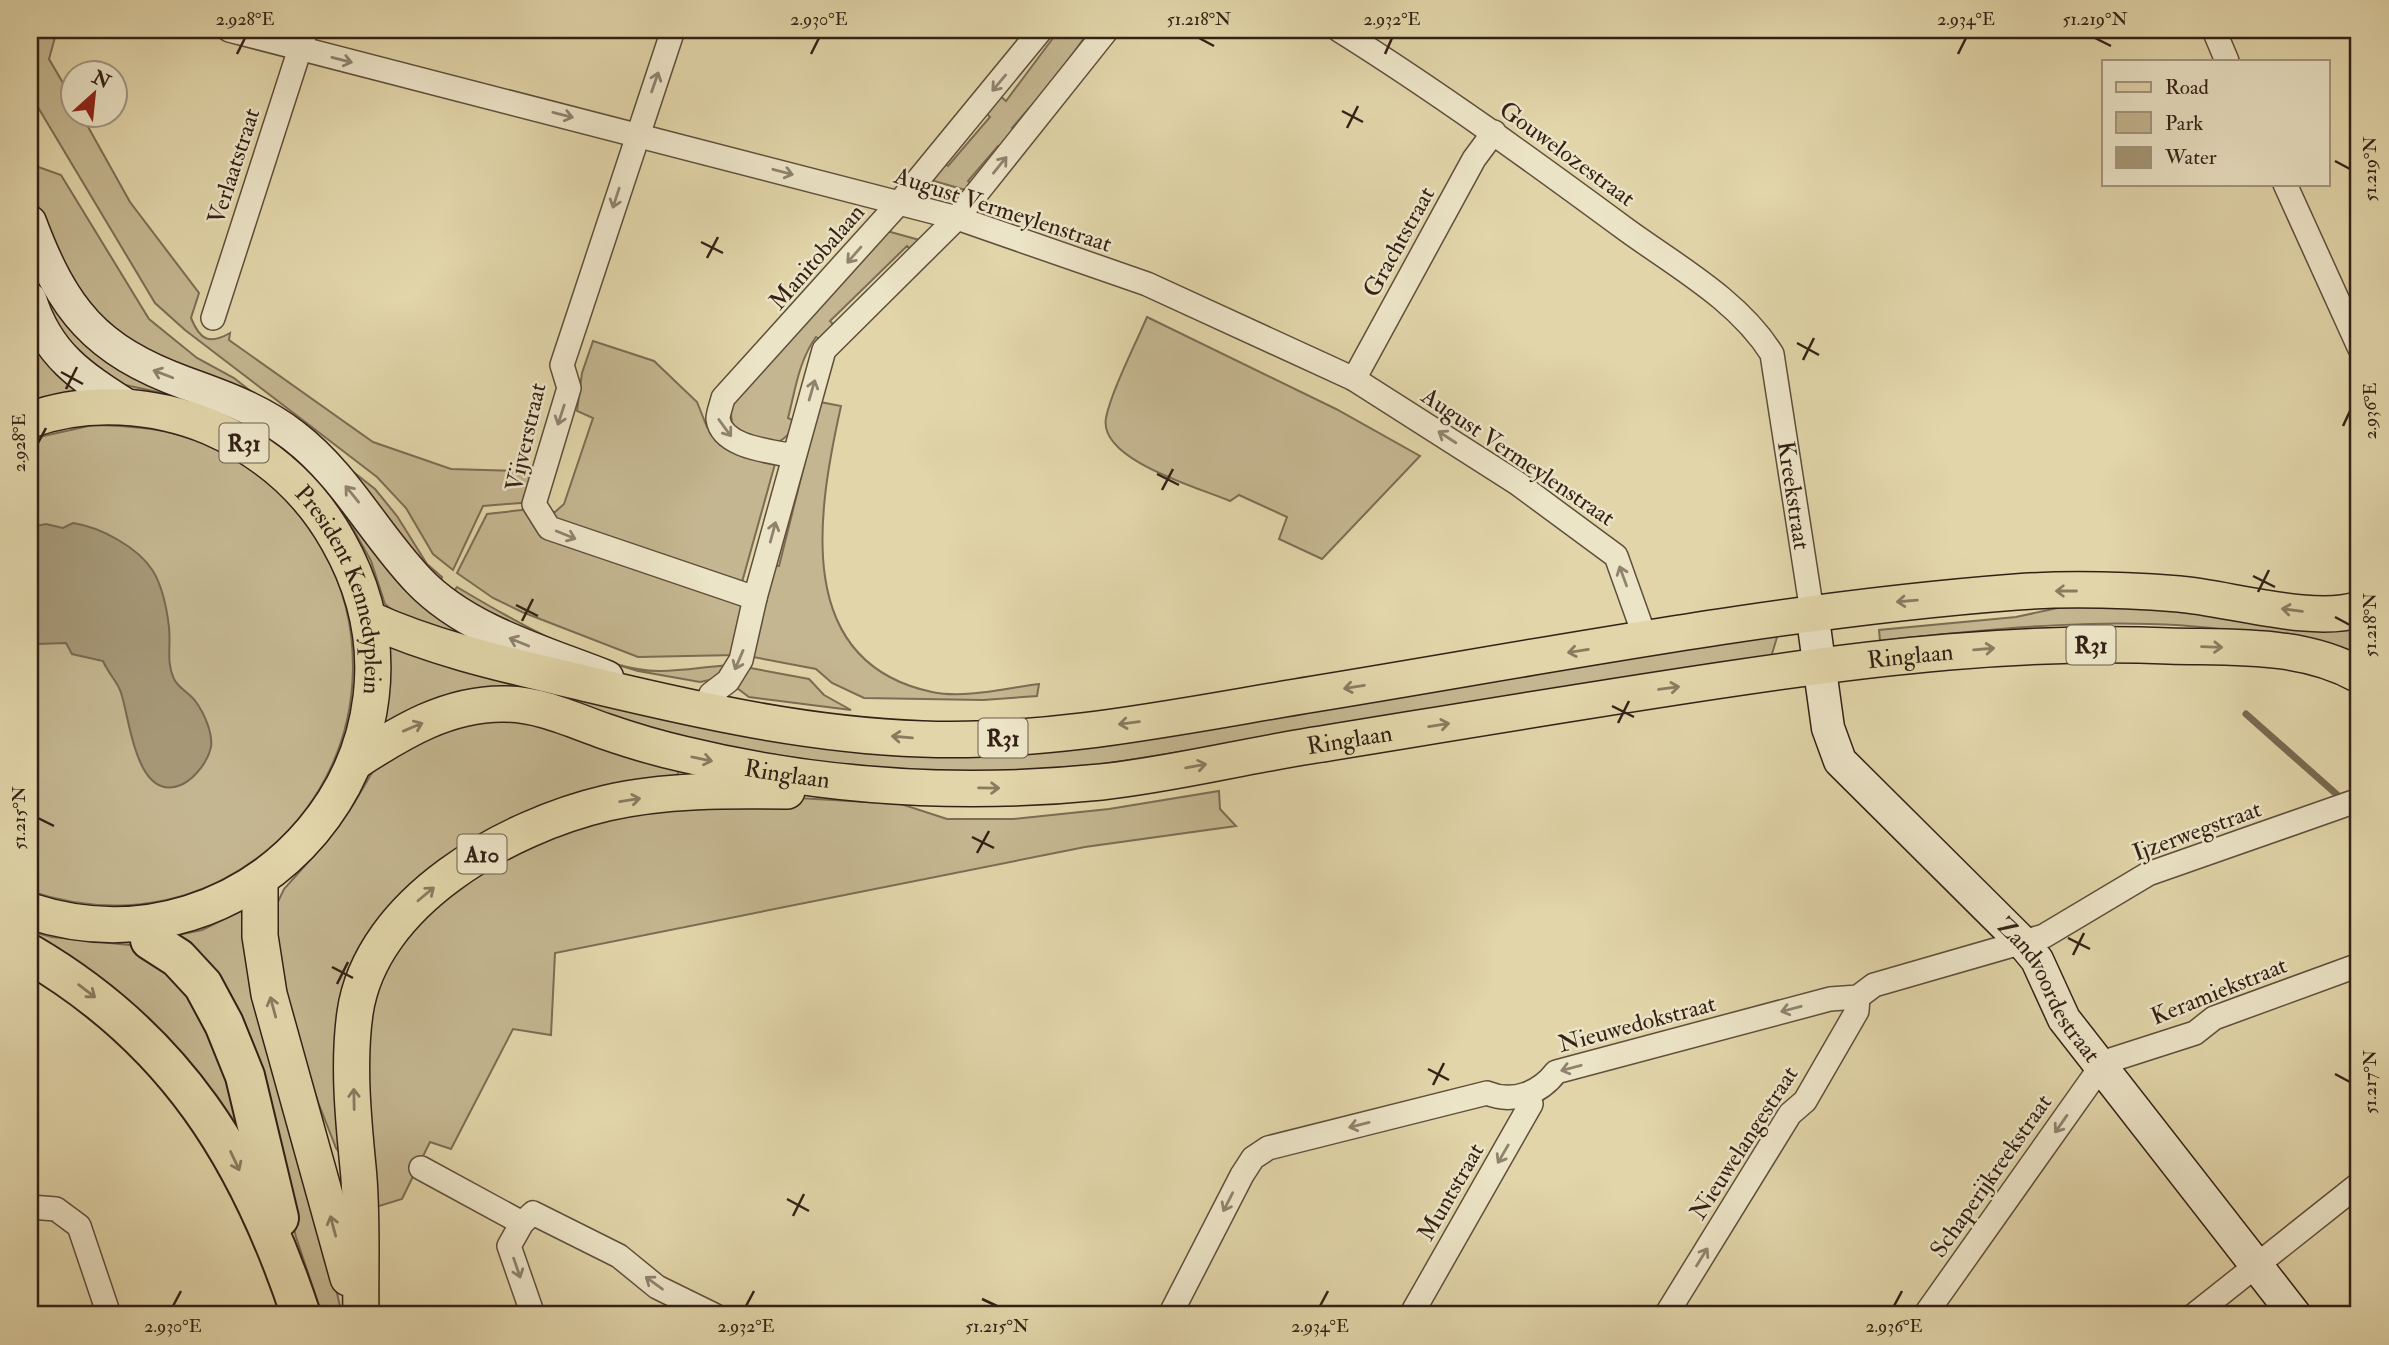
<svg xmlns="http://www.w3.org/2000/svg" width="2389" height="1345" font-family="'IM FELL Double Pica',serif">
  <style>
    .green { fill: #c4b690; stroke: #7c6c53; stroke-width: 2 }
    .water { fill: #a69877; stroke: #786850; stroke-width: 2 }
    .lines { fill: none; stroke-linecap: round; stroke-linejoin: round }
    .stream { stroke: #786850; stroke-width: 7 }
    .street-casing { stroke: #5f4e3b; stroke-width: 26 }
    .secondary-casing { stroke: #342116; stroke-width: 35 }
    .primary-casing { stroke: #342116; stroke-width: 38 }
    .highway-casing { stroke: #342116; stroke-width: 42 }
    .street { stroke: #ece4c7; stroke-width: 23 }
    .secondary { stroke: #ece4c7; stroke-width: 32 }
    .primary { stroke: #e1d5a9; stroke-width: 35 }
    .highway { stroke: #e1d5a9; stroke-width: 38 }
    .oneway { stroke: #90826e }
    .oneway2 { stroke: #8a7b60 }
    .ticks { fill: none; stroke: #342116; stroke-width: 2.5 }
    .labels { text-anchor: middle; dominant-baseline: central; stroke-width: 5; stroke-linejoin: round; paint-order: stroke }
    .shield { fill: #ece4c7; stroke: #6b5c4b; stroke-width: 2 }
    .shield-label { font-size: 23px; font-weight: bold; fill: #342116 }
    .street-label { font-size: 24px; fill: #342116; stroke: #ece4c7 }
    .neatline { fill: none; stroke: #342116; stroke-width: 2.5 }
    .ticks-label { font-size: 18px; text-anchor: middle; fill: #342116 }
  </style>
  <rect width="100%" height="100%" fill="#e1d5a9"/>
  <filter id="stains"><feTurbulence type="fractalNoise" baseFrequency=".00286" numOctaves="4"/><feColorMatrix values="0 0 0 0 .2 0 0 0 0 .09 0 0 0 0 .02 0 0 0 .5 -.17"/></filter>
  <radialGradient id="worn" r=".72"><stop offset=".6" stop-color="#630" stop-opacity="0"/><stop offset="1" stop-color="#630" stop-opacity=".3"/></radialGradient>
  <!-- green -->
  <g class="green">
    <path d="M30,30h27l-8,29 24,41 1,16h8l48,86 69,91 -8,25c9,22 18,27 39,15l-1,7 144,102 78,27 70,2 18,-5 -6,36 -50,4 -30,64 -20,-16 -27,-46 -29,-31 -192,-147 -30,-27 -125,-209z"/>
    <polygon points="1059,30 1090,30 1055,78 1044,103 1038,98 1012,128 1018,134 1004,150 998,146 968,181 973,186 969,191 927,179 942,162 948,166 990,117 985,112 999,95 1006,101"/>
    <polygon points="30,164 61,175 149,319 197,358 234,378 375,489 397,516 427,564 442,577 440,585 354,481 111,333 66,284 30,183"/>
    <path d="M887,231l36,10 -12,9 -4,-4 -77,75 4,4 -13,15 -5,-3c-17,23 -21,54 -28,81l6,3c-1,11 -10,19 -20,23l-27,-6 -15,-14 -2,-20z"/>
    <polygon points="30,246 82,331 286,440 480,643 403,619 385,604 371,561 346,516 318,478 262,431 230,414 180,397 107,381 85,368 37,295 30,271"/>
    <path d="M1147,317l189,92 84,47 -98,103 -43,-20 8,-22 -48,-22 -9,6c-30,-13 -132,-41 -124,-83 5,-26 30,-75 41,-101z"/>
    <polygon points="30,319 86,390 30,402"/>
    <polygon points="593,341 654,361 697,402 707,427 720,445 775,464 737,600 742,606 736,655 638,657 522,612 493,598 457,573 487,514 531,509 555,512 564,504 593,418 577,411 582,373"/>
    <path d="M820,402l21,4c-23,104 -50,256 91,286 33,7 74,-4 107,-8l-2,12 -54,4 -119,-2 -32,-15 -16,-14 -63,-12 21,-91h5z"/>
    <path d="M93,425c50,1 99,6 142,33 161,98 157,332 -11,421 -61,32 -130,34 -194,12v-452z"/>
    <path d="M457,587c52,31 143,85 204,84 24,0 48,-5 71,-6l-18,14 -14,3 -62,-11 -83,-25 -103,-52z"/>
    <path d="M2081,603l270,20 -1,32c-38,-8 -77,-18 -115,-24 -112,-16 -242,-3 -355,10l-1,-11 137,-13z"/>
    <polygon points="1778,634 1771,657 1073,769 966,773 873,770 666,738 566,704 383,727 389,686 389,643 908,753"/>
    <polygon points="745,667 809,679 824,695 851,710 749,697 733,685"/>
    <polygon points="522,716 680,763 676,783 627,788 385,924 347,1163 336,1148 318,1102 295,1028 272,937 276,906 284,889 327,841 353,805 373,771 422,731"/>
    <polygon points="1219,791 1220,809 1236,826 1085,847 555,953 551,1035 513,1029 451,1149 430,1142 402,1199 376,1207 363,1045 388,954 446,889 570,823 764,796 901,804 947,819 1013,819 1109,809"/>
    <polygon points="245,909 334,1280 342,1315 322,1315 296,1237 256,1076 173,936 202,930"/>
    <polygon points="30,931 52,937 139,946 195,989 249,1144 30,942"/>
  </g>
  <!-- water -->
  <path class="water" d="M73,523c27,4 65,24 80,48 9,15 14,39 16,56 2,19 -3,35 5,52 5,10 16,14 22,23 8,11 17,31 15,45 -3,14 -15,30 -28,37 -47,22 -53,-66 -62,-91 -2,-9 -13,-20 -18,-32l-31,-7 -6,-11 -29,1 -7,-8v-109l16,-3 17,4z"/>
  <g class="lines">
    <!-- stream -->
    <polyline class="stream" points="2246,714 2343,800"/>
    <defs>
      <g id="street">
        <polyline points="229,30 957,218 1147,284 1354,379 1517,483 1616,556 1646,640"/>
        <polyline points="673,30 562,365 569,388 534,504 549,528 755,598"/>
        <path id="s1" d="M1339,30c99,62 194,131 289,201 50,36 111,70 144,123l40,258"/>
        <polyline points="2214,30 2227,61"/>
        <polyline points="2285,184 2359,347"/>
        <polyline points="213,318 306,30"/>
        <polyline points="1354,379 1474,159 1494,132"/>
        <path d="M793,456c-21,-5 -71,-8 -75,-37 0,-6 4,-16 5,-21l176,-195 142,-173"/>
        <polyline points="703,712 711,694 728,681 741,660 755,598 824,350 957,218 1107,30"/>
        <polyline points="421,1168 522,1223"/>
        <polyline points="30,1207 56,1209 79,1226 109,1315"/>
        <polyline points="533,1315 509,1246 522,1223 533,1213 619,1256 657,1287 714,1315"/>
        <path d="M1170,1315l72,-140 11,-17 15,-10 219,-55c26,11 53,0 69,-21l274,-73 28,-2 16,-12 170,-49 104,-62 211,-74"/>
        <polyline points="1411,1315 1531,1104 1528,1094"/>
        <polyline points="1666,1315 1790,1114 1805,1101 1857,1011 1858,997"/>
        <polyline points="1925,1315 2100,1068 2111,1060 2195,1033 2214,1018 2359,965"/>
        <polyline points="2194,1315 2359,1184"/>
      </g>
      <g id="secondary">
        <path d="M30,222c33,88 65,128 155,161 39,14 76,27 109,53 52,40 80,98 125,145 48,50 125,71 188,96"/>
        <path d="M30,299c17,56 52,78 99,108"/>
        <path id="s2" d="M1812,612l16,116 12,33 183,182 14,17 27,59 231,296"/>
      </g>
      <g id="primary">
        <path id="s3" d="M30,420c57,-21 125,-16 180,7 55,24 99,62 128,114 118,207 -84,443 -308,370"/>
        <path d="M369,619c70,32 148,48 223,66 109,26 217,50 330,54 131,5 263,-24 392,-45 233,-38 466,-84 702,-102 53,-4 110,-2 163,2 48,4 137,31 180,15"/>
        <path id="s4" d="M355,762c46,-30 93,-59 150,-58 34,0 68,16 99,27 26,9 52,17 79,23 136,33 278,42 418,28 67,-7 135,-24 202,-35 142,-23 284,-47 426,-68 146,-22 292,-39 440,-33 64,2 133,-3 190,29"/>
        <polyline points="260,881 260,936 269,994 348,1278"/>
        <path d="M361,1315c-1,-49 2,-100 -3,-148 -5,-50 -10,-105 -3,-154 16,-112 153,-187 252,-210 57,-13 121,-13 180,-12"/>
      </g>
      <g id="highway">
        <polyline points="150,940 178,958 203,985 224,1024 245,1076 279,1218"/>
        <path d="M30,954c145,85 219,204 271,361"/>
      </g>
    </defs>
    <!-- street casing -->
    <use href="#street" class="street-casing"/>
    <!-- secondary casing -->
    <use href="#secondary" class="secondary-casing"/>
    <!-- primary casing -->
    <use href="#primary" class="primary-casing"/>
    <!-- highway casing -->
    <use href="#highway" class="highway-casing"/>
    <!-- street -->
    <use href="#street" class="street"/>
    <!-- secondary -->
    <use href="#secondary" class="secondary"/>
    <!-- primary -->
    <use href="#primary" class="primary"/>
    <!-- highway -->
    <use href="#highway" class="highway"/>
  </g>
  <!-- one-way arrows -->
  <defs><path id="oneway-shaft" d="M-6 0H5M1.5-3L5.5 0L1.5 3" fill="none" stroke-width="1.6" stroke-linecap="round" stroke-linejoin="round" transform="scale(1.75)"/></defs>
  <g class="oneway">
    <use href="#oneway-shaft" transform="translate(342 60) rotate(14)"/>
    <use href="#oneway-shaft" transform="translate(655 82) rotate(-71)"/>
    <use href="#oneway-shaft" transform="translate(999 83) rotate(130)"/>
    <use href="#oneway-shaft" transform="translate(563 115) rotate(14)"/>
    <use href="#oneway-shaft" transform="translate(1000 165) rotate(-51)"/>
    <use href="#oneway-shaft" transform="translate(783 172) rotate(15)"/>
    <use href="#oneway-shaft" transform="translate(616 198) rotate(108)"/>
    <use href="#oneway-shaft" transform="translate(854 255) rotate(131)"/>
    <use href="#oneway-shaft" transform="translate(163 374) rotate(-159)"/>
    <use href="#oneway-shaft" transform="translate(812 390) rotate(-74)"/>
    <use href="#oneway-shaft" transform="translate(561 415) rotate(108)"/>
    <use href="#oneway-shaft" transform="translate(725 428) rotate(54)"/>
    <use href="#oneway-shaft" transform="translate(1447 437) rotate(-147)"/>
    <use href="#oneway-shaft" transform="translate(352 494) rotate(-129)"/>
    <use href="#oneway-shaft" transform="translate(773 532) rotate(-75)"/>
    <use href="#oneway-shaft" transform="translate(566 535) rotate(22)"/>
    <use href="#oneway-shaft" transform="translate(1623 576) rotate(-110)"/>
    <use href="#oneway-shaft" transform="translate(519 642) rotate(-158)"/>
    <use href="#oneway-shaft" transform="translate(739 660) rotate(113)"/>
    <use href="#oneway-shaft" transform="translate(1791 1009) rotate(165)"/>
    <use href="#oneway-shaft" transform="translate(1571 1068) rotate(165)"/>
    <use href="#oneway-shaft" transform="translate(2061 1124) rotate(125)"/>
    <use href="#oneway-shaft" transform="translate(1359 1125) rotate(166)"/>
    <use href="#oneway-shaft" transform="translate(1503 1154) rotate(120)"/>
    <use href="#oneway-shaft" transform="translate(1228 1202) rotate(117)"/>
    <use href="#oneway-shaft" transform="translate(1702 1257) rotate(-58)"/>
    <use href="#oneway-shaft" transform="translate(517 1268) rotate(71)"/>
    <use href="#oneway-shaft" transform="translate(654 1283) rotate(-144)"/>
  </g>
  <g class="oneway2">
    <use href="#oneway-shaft" transform="translate(2066 591) rotate(180)"/>
    <use href="#oneway-shaft" transform="translate(1907 601) rotate(175)"/>
    <use href="#oneway-shaft" transform="translate(2292 610) rotate(-173)"/>
    <use href="#oneway-shaft" transform="translate(2212 647) rotate(2)"/>
    <use href="#oneway-shaft" transform="translate(1984 649) rotate(-5)"/>
    <use href="#oneway-shaft" transform="translate(1578 651) rotate(171)"/>
    <use href="#oneway-shaft" transform="translate(1354 687) rotate(171)"/>
    <use href="#oneway-shaft" transform="translate(1669 688) rotate(-8)"/>
    <use href="#oneway-shaft" transform="translate(1129 723) rotate(173)"/>
    <use href="#oneway-shaft" transform="translate(1439 725) rotate(-9)"/>
    <use href="#oneway-shaft" transform="translate(413 727) rotate(-23)"/>
    <use href="#oneway-shaft" transform="translate(902 737) rotate(-175)"/>
    <use href="#oneway-shaft" transform="translate(702 759) rotate(12)"/>
    <use href="#oneway-shaft" transform="translate(1196 766) rotate(-10)"/>
    <use href="#oneway-shaft" transform="translate(989 788) rotate(1)"/>
    <use href="#oneway-shaft" transform="translate(630 800) rotate(-9)"/>
    <use href="#oneway-shaft" transform="translate(426 894) rotate(-40)"/>
    <use href="#oneway-shaft" transform="translate(87 991) rotate(37)"/>
    <use href="#oneway-shaft" transform="translate(273 1007) rotate(-105)"/>
    <use href="#oneway-shaft" transform="translate(354 1099) rotate(-91)"/>
    <use href="#oneway-shaft" transform="translate(235 1161) rotate(65)"/>
    <use href="#oneway-shaft" transform="translate(333 1226) rotate(-105)"/>
  </g>
  <!-- ticks -->
  <path class="ticks" d="M1199,38l15,8M2095,38l16,8M237,54l8,-16M811,54l8,-16M1385,54l7,-16M1958,54l8,-16M1342,111l21,11M1347,128l11,-22M2335,161l15,8M701,242l22,11M707,258l11,-21M1797,343l22,12M1803,360l11,-22M61,372l22,12M66,389l11,-22M2343,426l7,-15M38,443l8,-15M1157,474l22,11M1162,490l11,-21M2253,576l22,11M2258,592l11,-22M516,605l22,11M2335,617l15,8M522,621l11,-22M1612,706l22,11M1618,723l11,-22M38,818l16,8M972,837l22,11M977,853l12,-22M2068,938l22,11M2073,955l11,-22M332,967l21,11M337,984l11,-22M1428,1069l21,11M2335,1074l15,8M1433,1085l11,-22M787,1199l22,12M793,1216l11,-22M982,1299l15,7M173,1306l8,-15M746,1306l8,-15M1320,1306l8,-15M1894,1306l8,-15"/>
  <g class="labels">
    <!-- shield labels -->
    <g class="shield">
      <rect x="219.5" y="423.5" width="49" height="39" rx="5"/>
      <rect x="2066.5" y="625.5" width="49" height="39" rx="5"/>
      <rect x="978.5" y="718.5" width="49" height="39" rx="5"/>
      <rect x="457.5" y="834.5" width="49" height="39" rx="5"/>
    </g>
    <g class="shield-label">
      <text x="244" y="443">R31</text>
      <text x="2091" y="645">R31</text>
      <text x="1003" y="738">R31</text>
      <text x="482" y="854">A10</text>
    </g>
    <!-- street labels -->
    <g class="street-label">
      <text transform="translate(1567 154) rotate(36)">Gouwelozestraat</text>
      <text transform="translate(234 166) rotate(-72)">Verlaatstraat</text>
      <text transform="translate(1003 210) rotate(18)">August Vermeylenstraat</text>
      <text transform="translate(1399 242) rotate(-61)">Grachtstraat</text>
      <text transform="translate(817 257) rotate(-49)">Manitobalaan</text>
      <text transform="translate(526 437) rotate(-77)">Vijverstraat</text>
      <text transform="translate(1518 457) rotate(34)">August Vermeylenstraat</text>
      <text stroke="none"><textPath href="#s1" startOffset="686">Kreekstraat</textPath></text>
      <text stroke="none"><textPath href="#s3" startOffset="406">President Kennedyplein</textPath></text>
      <text stroke="none"><textPath href="#s4" startOffset="1589">Ringlaan</textPath></text>
      <text stroke="none"><textPath href="#s4" startOffset="1022">Ringlaan</textPath></text>
      <text stroke="none"><textPath href="#s4" startOffset="455">Ringlaan</textPath></text>
      <text transform="translate(2197 831) rotate(-20)">Ijzerwegstraat</text>
      <text stroke="none"><textPath href="#s2" startOffset="464">Zandvoordestraat</textPath></text>
      <text transform="translate(2219 991) rotate(-22)">Keramiekstraat</text>
      <text transform="translate(1637 1024) rotate(-15)">Nieuwedokstraat</text>
      <text transform="translate(1744 1143) rotate(-57)">Nieuwelangestraat</text>
      <text transform="translate(1991 1176) rotate(-55)">Schaperijkreekstraat</text>
      <text transform="translate(1451 1192) rotate(-60)">Muntstraat</text>
    </g>
  </g>
  <!-- margin -->
  <rect width="2389" height="1345" fill="none" stroke="#e1d5a9" stroke-width="77"/>
  <!-- legend -->
  <rect x="2102" y="60" width="228" height="126" fill="#ece4c7" stroke="#a29680" stroke-width="2"/>
  <rect x="2116" y="82" width="35" height="10" fill="#e1d5a9" stroke="#a29680" stroke-width="2"/>
  <text x="2165" y="94" font-size="21" fill="#342116">Road</text>
  <rect x="2116" y="112" width="35" height="21" fill="#c4b690" stroke="#a29680" stroke-width="2"/>
  <text x="2165" y="130" font-size="21" fill="#342116">Park</text>
  <rect x="2116" y="147" width="35" height="21" fill="#a69877" stroke="#a29680" stroke-width="2"/>
  <text x="2165" y="164" font-size="21" fill="#342116">Water</text>
  <!-- north arrow -->
  <g transform="translate(94 94) rotate(27)"><circle r="33" fill="#ece4c7" stroke="#a29680" stroke-width="2"/>
  <path d="M0-5L12 26L0 18L-12 26Z" fill="#8f2418"/>
  <text y="-10" font-size="19" font-weight="bold" text-anchor="middle" fill="#342116">N</text>
  </g>
  <rect x="38" y="38" width="2312" height="1268" class="neatline"/>
  <g class="ticks-label">
    <text x="245" y="25">2.928°E</text>
    <text x="819" y="25">2.930°E</text>
    <text x="1199" y="25">51.218°N</text>
    <text x="1392" y="25">2.932°E</text>
    <text x="1966" y="25">2.934°E</text>
    <text x="2095" y="25">51.219°N</text>
    <text transform="translate(2370 169) rotate(-90)" y="6">51.219°N</text>
    <text transform="translate(2370 411) rotate(-90)" y="6">2.936°E</text>
    <text transform="translate(19 443) rotate(-90)" y="6">2.928°E</text>
    <text transform="translate(2370 625) rotate(-90)" y="6">51.218°N</text>
    <text transform="translate(19 818) rotate(-90)" y="6">51.215°N</text>
    <text transform="translate(2370 1082) rotate(-90)" y="6">51.217°N</text>
    <text x="173" y="1332">2.930°E</text>
    <text x="746" y="1332">2.932°E</text>
    <text x="997" y="1332">51.215°N</text>
    <text x="1320" y="1332">2.934°E</text>
    <text x="1894" y="1332">2.936°E</text>
  </g>
  <rect width="100%" height="100%" filter="url(#stains)"/>
  <rect width="100%" height="100%" fill="url(#worn)"/>
</svg>
